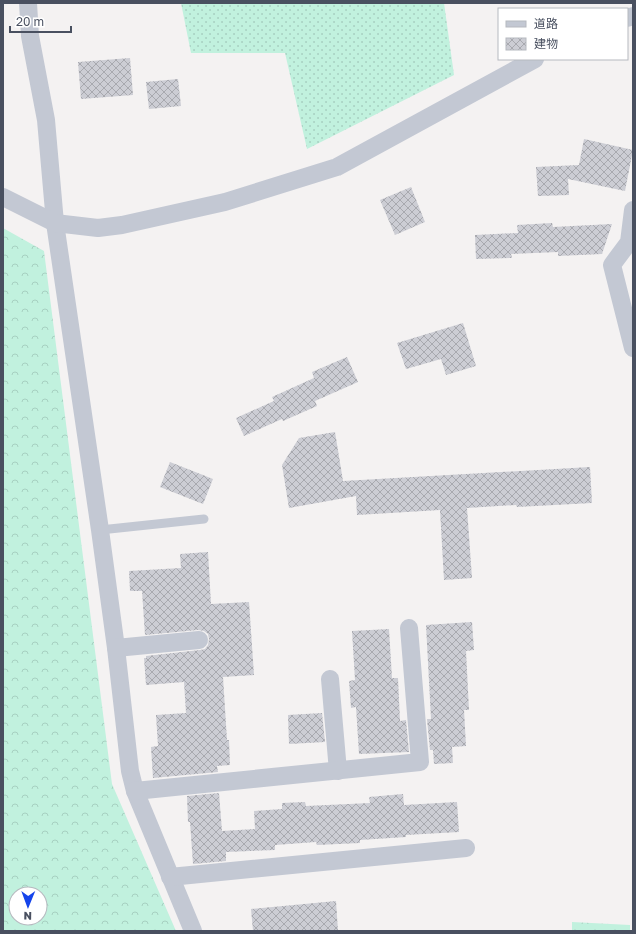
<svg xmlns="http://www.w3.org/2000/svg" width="636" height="934" font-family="'Golos Text','Noto Sans JP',sans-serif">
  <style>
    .grass { fill: url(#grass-dots) }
    .forest { fill: url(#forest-crowns); fill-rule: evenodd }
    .building { fill: url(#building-cross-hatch) }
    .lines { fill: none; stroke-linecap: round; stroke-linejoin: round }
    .lane { stroke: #c3c8d3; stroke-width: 9 }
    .street { stroke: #c3c8d3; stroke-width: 18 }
  </style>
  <defs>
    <pattern id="grass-dots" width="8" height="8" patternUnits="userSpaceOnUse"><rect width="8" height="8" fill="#c1f1de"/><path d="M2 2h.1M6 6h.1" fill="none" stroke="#a7d0c1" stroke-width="1.8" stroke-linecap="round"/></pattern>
    <pattern id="forest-crowns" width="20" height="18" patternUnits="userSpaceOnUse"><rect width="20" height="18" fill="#c1f1de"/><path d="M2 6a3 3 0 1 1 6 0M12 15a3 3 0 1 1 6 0" fill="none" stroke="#a7d0c1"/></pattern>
    <pattern id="building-cross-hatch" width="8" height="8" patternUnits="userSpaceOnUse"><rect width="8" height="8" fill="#cccdd4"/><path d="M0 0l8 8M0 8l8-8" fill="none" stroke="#a8a9af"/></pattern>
  </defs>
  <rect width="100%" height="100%" fill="#f4f2f2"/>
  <!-- grass -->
  <polygon class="grass" points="181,3 444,3 454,75 307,149 285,53 191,53"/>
  <!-- forest -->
  <g class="forest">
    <path d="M3,228l41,23 68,533 64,147h-173zM16,894h24v24h-24z"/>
    <polygon points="572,922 630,925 630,931 572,931"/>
  </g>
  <!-- building -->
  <g class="building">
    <polygon points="130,58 133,95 81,99 78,62"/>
    <polygon points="178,79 181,106 149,109 146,82"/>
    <polygon points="584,139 633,150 625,191 568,179 569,195 538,196 536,167 579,165"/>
    <polygon points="411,187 425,222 395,235 380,200"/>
    <polygon points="552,223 553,227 612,224 602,254 558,256 558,252 511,254 512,258 476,259 475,235 518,233 517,225"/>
    <polygon points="463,323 476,366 446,375 441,359 406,369 397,343"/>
    <polygon points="347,357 358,382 315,401 317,406 283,421 282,419 244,436 236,418 274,401 272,397 314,378 312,372"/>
    <polygon points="335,432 343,481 590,467 592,503 517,507 516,505 467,508 472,578 444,580 440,510 357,515 356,496 289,508 282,465 299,438"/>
    <polygon points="170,462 213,479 203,504 160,487"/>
    <polygon points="208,552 211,604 249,602 254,675 223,677 227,740 229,740 230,765 217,766 218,772 153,778 151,747 158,746 156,715 186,713 184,682 146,685 144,658 146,658 146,656 200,650 205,649 208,645 209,639 208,634 204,631 198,630 145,635 142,591 130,591 129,571 181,568 180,554"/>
    <polygon points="472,622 474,650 466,651 469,710 464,710 466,746 452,747 453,763 434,764 433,750 430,750 427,719 431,719 426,625"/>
    <polygon points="389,629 392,678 398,678 400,721 406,720 409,752 359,754 356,707 351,708 349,681 355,680 352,631"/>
    <polygon points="322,713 325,742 289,744 288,715"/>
    <polygon points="219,793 222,831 255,829 254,811 282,809 282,803 305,802 306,806 370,803 369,797 403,794 404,805 457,802 459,832 406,835 406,837 360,840 360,843 317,845 316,842 275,845 275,850 226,852 226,861 193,864 190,822 188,822 187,796"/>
    <polygon points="336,901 338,931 253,931 251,909"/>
  </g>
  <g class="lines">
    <!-- lane -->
    <polyline class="lane" points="100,530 204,519"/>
    <!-- street -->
    <g class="street">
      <polyline points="28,3 30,36 46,120 55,223 100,530 116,648 130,771 135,791 193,931"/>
      <polyline points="627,18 633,16"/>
      <polyline points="3,197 55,223 98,228 122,225 225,202 337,167 535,59"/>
      <polyline points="633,210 629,242 612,265 633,348"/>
      <polyline points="116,648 199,640"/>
      <polyline points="330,679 338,771"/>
      <polyline points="135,791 420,762 409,628"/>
      <polyline points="170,877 466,848"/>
    </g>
  </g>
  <!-- border -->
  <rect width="636" height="934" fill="none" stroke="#495060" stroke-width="8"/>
  <!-- legend -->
  <rect x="498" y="8" width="130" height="52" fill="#ffffff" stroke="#b6b9bf"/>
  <rect x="506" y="21" width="20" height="6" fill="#c3c8d3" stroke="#b6b9bf"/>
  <text x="534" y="28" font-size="12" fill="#495060">道路</text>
  <rect x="506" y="38" width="20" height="12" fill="url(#building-cross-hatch)" stroke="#b6b9bf"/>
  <text x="534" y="48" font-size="12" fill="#495060">建物</text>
  <!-- north arrow -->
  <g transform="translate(28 906) rotate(181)"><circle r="19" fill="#ffffff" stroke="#b6b9bf"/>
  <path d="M0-3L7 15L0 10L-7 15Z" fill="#1544eb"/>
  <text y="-6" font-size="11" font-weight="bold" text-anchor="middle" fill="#495060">N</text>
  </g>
  <!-- scale -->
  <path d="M10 26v6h61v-6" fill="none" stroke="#495060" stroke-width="2"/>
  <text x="16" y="26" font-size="12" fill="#495060" stroke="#ffffff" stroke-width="3" paint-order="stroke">20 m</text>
</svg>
